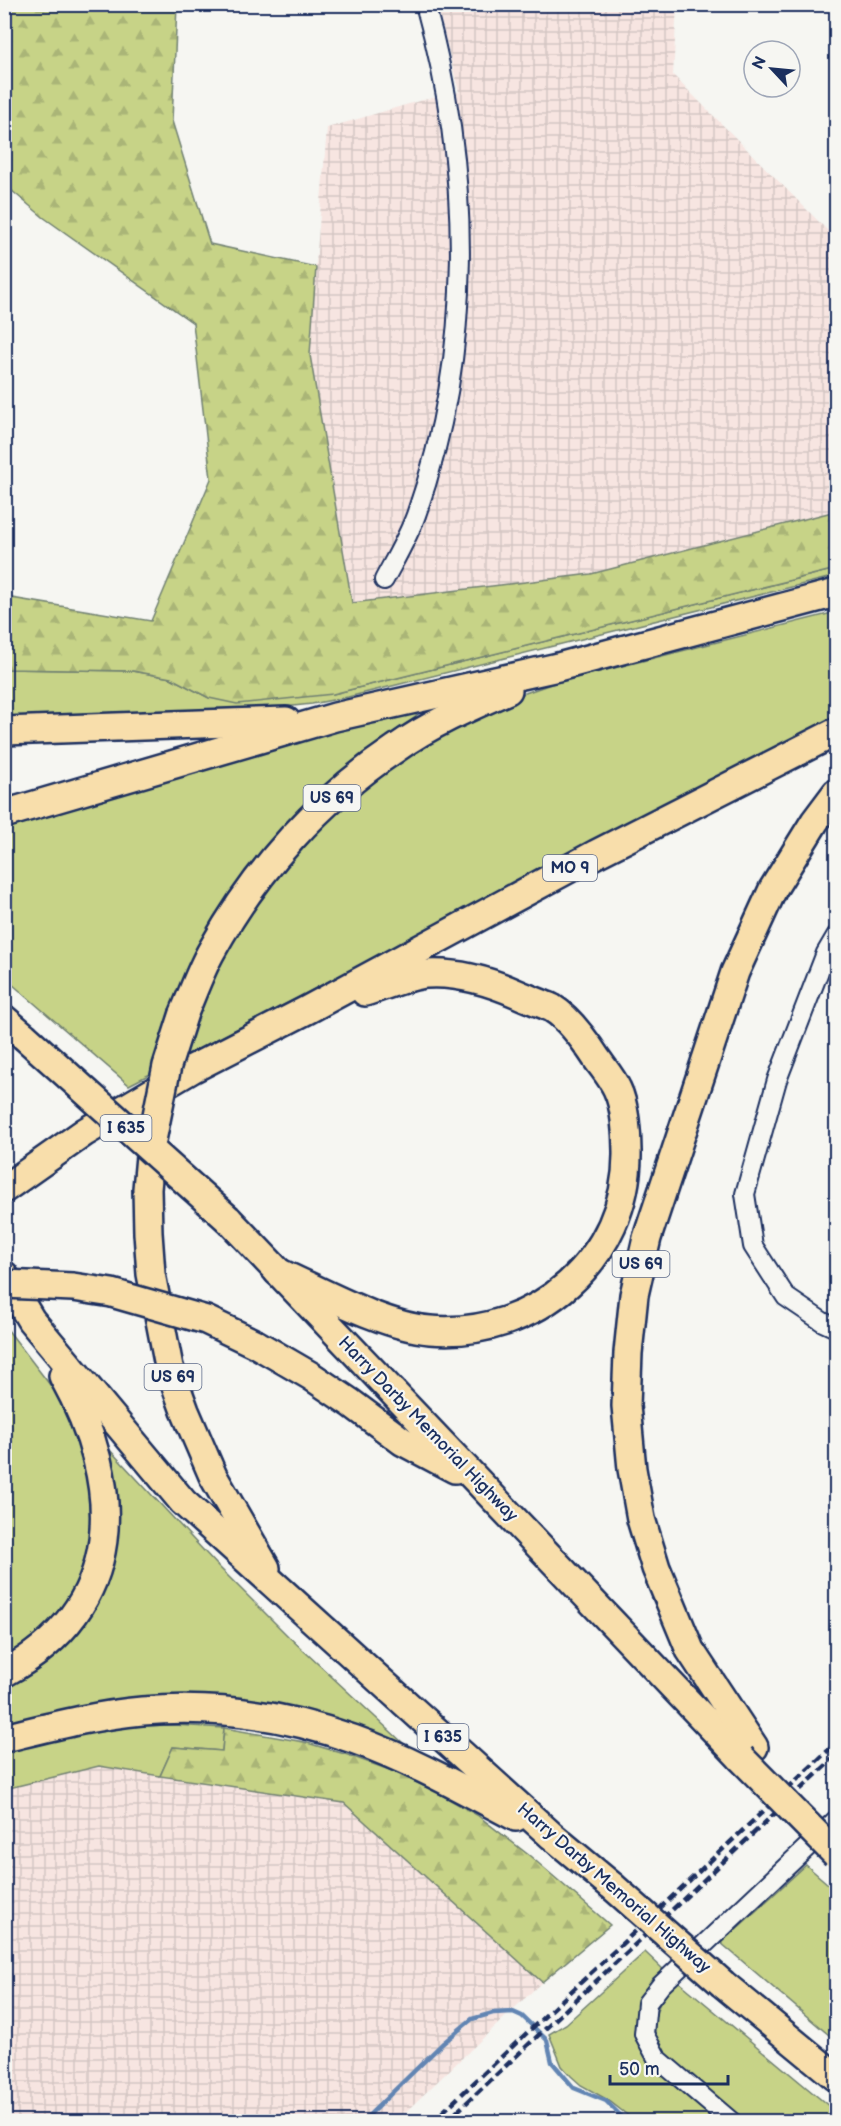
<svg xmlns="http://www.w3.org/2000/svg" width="841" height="2126" font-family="'Balsamiq Sans',sans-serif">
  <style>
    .industrial { fill: url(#industrial-grid) }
    .grass { fill: #c7d387; stroke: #718172; stroke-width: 1.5 }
    .forest { fill: url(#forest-firs); stroke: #718172; stroke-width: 1.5 }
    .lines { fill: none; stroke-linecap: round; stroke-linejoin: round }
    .stream { stroke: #6285b3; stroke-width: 4.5 }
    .minor-casing { stroke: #1b2f5e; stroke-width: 22 }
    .highway-casing { stroke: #1b2f5e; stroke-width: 32 }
    .minor { stroke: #f6f6f2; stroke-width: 18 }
    .highway { stroke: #f8deab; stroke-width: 27 }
    .rail { stroke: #1b2f5e; stroke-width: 4.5; stroke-dasharray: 9 4.5; stroke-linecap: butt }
    .highway-bridge-casing { stroke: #1b2f5e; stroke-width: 32; stroke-linecap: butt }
    .highway-bridge { stroke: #f8deab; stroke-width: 27 }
    .labels { text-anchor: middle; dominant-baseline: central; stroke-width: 4.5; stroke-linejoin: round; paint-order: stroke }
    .shield { fill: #f6f6f2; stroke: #5d6b8a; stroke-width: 1.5 }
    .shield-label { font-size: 16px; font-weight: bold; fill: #1b2f5e }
    .street-label { font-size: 18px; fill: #1b2f5e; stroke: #f6f6f2 }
  </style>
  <defs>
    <pattern id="industrial-grid" width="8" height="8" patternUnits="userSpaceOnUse" patternTransform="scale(1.5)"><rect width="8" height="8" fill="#f7e5e1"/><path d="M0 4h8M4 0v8" fill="none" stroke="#d3c5c3"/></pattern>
    <pattern id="forest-firs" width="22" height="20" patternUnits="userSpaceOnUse" patternTransform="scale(1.5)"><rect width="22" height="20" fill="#c7d387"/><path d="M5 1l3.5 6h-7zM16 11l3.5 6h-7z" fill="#aab577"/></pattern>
  </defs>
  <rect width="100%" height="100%" fill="#f6f6f2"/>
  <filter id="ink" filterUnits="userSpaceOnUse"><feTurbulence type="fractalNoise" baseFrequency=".0167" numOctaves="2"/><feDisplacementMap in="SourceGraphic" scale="12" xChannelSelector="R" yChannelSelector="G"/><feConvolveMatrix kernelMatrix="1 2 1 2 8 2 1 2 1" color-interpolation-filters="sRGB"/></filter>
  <g filter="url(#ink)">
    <!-- industrial -->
    <g class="industrial">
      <polygon points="437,5 677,5 673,75 836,239 836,511 591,574 352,603 309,351 327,128 419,101 459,92"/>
      <polygon points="99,1766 344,1803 542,1982 396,2121 5,2121 4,1789"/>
    </g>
    <!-- grass -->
    <g class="grass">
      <polygon points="836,569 836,576 348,697 312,704 265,709 5,725 5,669 133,671 171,678 209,698 333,694"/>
      <polygon points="836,612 836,718 129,1085 5,978 5,821 412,711 417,716 359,756 325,788 231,935 309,833 400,756 511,698 551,684"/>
      <polygon points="4,1325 57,1394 88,1456 95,1543 61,1620 4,1661"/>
      <path d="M108,1448l110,118 71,71 128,119 -119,-41 -293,14v-44c74,-33 114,-96 113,-178 -1,-20 -6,-40 -10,-59z"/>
      <polygon points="174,1725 224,1728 222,1751 173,1747 160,1776 99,1766 5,1789 5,1750 89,1732 133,1726"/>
      <polygon points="806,1865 836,1891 836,2041 721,1943"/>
      <path d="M645,1952l20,19c-7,8 -16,16 -22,25 -30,49 42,99 73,125h-81l-27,-21 -27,-15 -10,-9 -9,-10 -13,-32 17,-10z"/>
      <path d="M678,1981l158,131v9h-93l-75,-62c-23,-27 -15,-56 10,-78z"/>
    </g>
    <!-- forest -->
    <g class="forest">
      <polygon points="5,4 177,5 172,121 210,244 316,267 310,355 352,603 591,574 836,511 836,569 333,694 237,704 209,698 171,678 133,671 5,669 5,597 151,621 211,479 193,323 43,217 5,185"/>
      <polygon points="224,1728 304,1742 348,1755 395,1772 440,1794 477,1815 530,1856 610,1925 542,1982 344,1803 160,1776 173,1747 222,1751"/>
    </g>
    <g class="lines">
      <!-- stream -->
      <polyline class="stream" points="362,2122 442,2044 472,2019 493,2013 513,2012 522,2016 547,2040 552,2062 574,2088 606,2101 627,2122"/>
      <defs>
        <g id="minor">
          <path d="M384,580c11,-21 24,-43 32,-65 58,-165 56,-343 9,-511"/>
          <polyline points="836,936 826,953 777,1080 745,1194 753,1246 786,1297 823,1322 836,1328"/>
          <polyline points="732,2122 657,2058 644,2034 647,2003 661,1985 836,1820"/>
        </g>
        <g id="highway">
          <polyline points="4,731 286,721"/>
          <polyline points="4,814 335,717 558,667 836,593"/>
          <path d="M184,1013c9,-21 17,-44 28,-63 44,-80 107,-150 183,-201 35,-25 74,-42 113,-59"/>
          <polyline points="4,1019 24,1036"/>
          <polyline points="151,1145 147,1189 148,1233 151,1274 169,1367 185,1411 213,1476 266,1568"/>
          <polyline points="4,1189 85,1132 192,1069 307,1010 596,854 836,732"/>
          <polyline points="228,1219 741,1758"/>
          <path d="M278,1272c45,20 104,54 152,58 105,9 199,-72 197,-179 0,-17 -2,-46 -10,-62 -5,-11 -13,-20 -20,-30 -11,-17 -27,-40 -45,-51 -11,-5 -23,-9 -34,-14 -29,-13 -59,-22 -92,-20 -16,1 -44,13 -61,18"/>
          <polyline points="4,1275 31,1320 183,1502 552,1836 612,1886"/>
          <polyline points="256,1344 311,1376 351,1403 402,1441 455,1469"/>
          <path d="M4,1673c124,-66 120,-187 59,-297"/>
          <path d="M4,1738c46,-11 92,-23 138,-27 71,-6 144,4 211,28 56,20 110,50 163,78"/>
          <polyline points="754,1747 690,1650 656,1568 641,1519 632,1469 626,1406 628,1353 634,1295 647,1238 735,972 773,889 815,821 836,793"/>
          <polyline points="723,1984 836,2077"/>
        </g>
      </defs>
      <!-- minor casing -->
      <use href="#minor" class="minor-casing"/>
      <!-- highway casing -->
      <use href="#highway" class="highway-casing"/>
      <!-- minor -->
      <use href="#minor" class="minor"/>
      <!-- highway -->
      <use href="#highway" class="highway"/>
      <!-- rail -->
      <g class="rail">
        <polyline points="432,2122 836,1743"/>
        <polyline points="446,2122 836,1756"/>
      </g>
      <defs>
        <g id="highway-bridge">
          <polyline points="24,1036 228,1219"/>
          <polyline points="151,1145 167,1066 184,1013"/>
          <polyline points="4,1284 73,1287 112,1293 206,1320 256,1344"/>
          <polyline points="741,1758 836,1854"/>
          <polyline points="612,1886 723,1984"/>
        </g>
      </defs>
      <!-- highway-bridge casing -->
      <use href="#highway-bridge" class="highway-bridge-casing"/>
      <!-- highway-bridge -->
      <use href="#highway-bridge" class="highway-bridge"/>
    </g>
  </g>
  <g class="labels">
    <!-- shield labels -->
    <g class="shield">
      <rect x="303.5" y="785" width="57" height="26" rx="4.5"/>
      <rect x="543" y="855" width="54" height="26" rx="4.5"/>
      <rect x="100.5" y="1115" width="51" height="26" rx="4.5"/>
      <rect x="612.5" y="1251" width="57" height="26" rx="4.5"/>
      <rect x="144.5" y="1364" width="57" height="26" rx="4.5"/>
      <rect x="417.5" y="1724" width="51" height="26" rx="4.5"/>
    </g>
    <g class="shield-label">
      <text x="332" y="798">US 69</text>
      <text x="570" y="868">MO 9</text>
      <text x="126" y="1128">I 635</text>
      <text x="641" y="1264">US 69</text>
      <text x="173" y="1377">US 69</text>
      <text x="443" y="1737">I 635</text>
    </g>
    <!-- street labels -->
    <g class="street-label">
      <text transform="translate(428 1429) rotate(46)">Harry Darby Memorial Highway</text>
      <text transform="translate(614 1888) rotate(41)">Harry Darby Memorial Highway</text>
    </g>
  </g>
  <!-- margin -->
  <rect width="841" height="2126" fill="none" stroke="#f6f6f2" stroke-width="24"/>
  <rect x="12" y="12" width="817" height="2102" fill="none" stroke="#1b2f5e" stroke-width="2" filter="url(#ink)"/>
  <!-- north arrow -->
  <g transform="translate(772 69) rotate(296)"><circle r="28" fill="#f6f6f2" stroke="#9ea6b7" stroke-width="1.5"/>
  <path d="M0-4.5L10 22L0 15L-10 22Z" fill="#1b2f5e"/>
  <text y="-9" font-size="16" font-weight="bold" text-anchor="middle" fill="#1b2f5e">N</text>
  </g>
  <!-- scale -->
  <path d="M610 2075v9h118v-9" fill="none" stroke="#1b2f5e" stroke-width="3"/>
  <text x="619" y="2075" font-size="18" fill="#1b2f5e" stroke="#f6f6f2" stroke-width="4.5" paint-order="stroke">50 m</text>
</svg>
